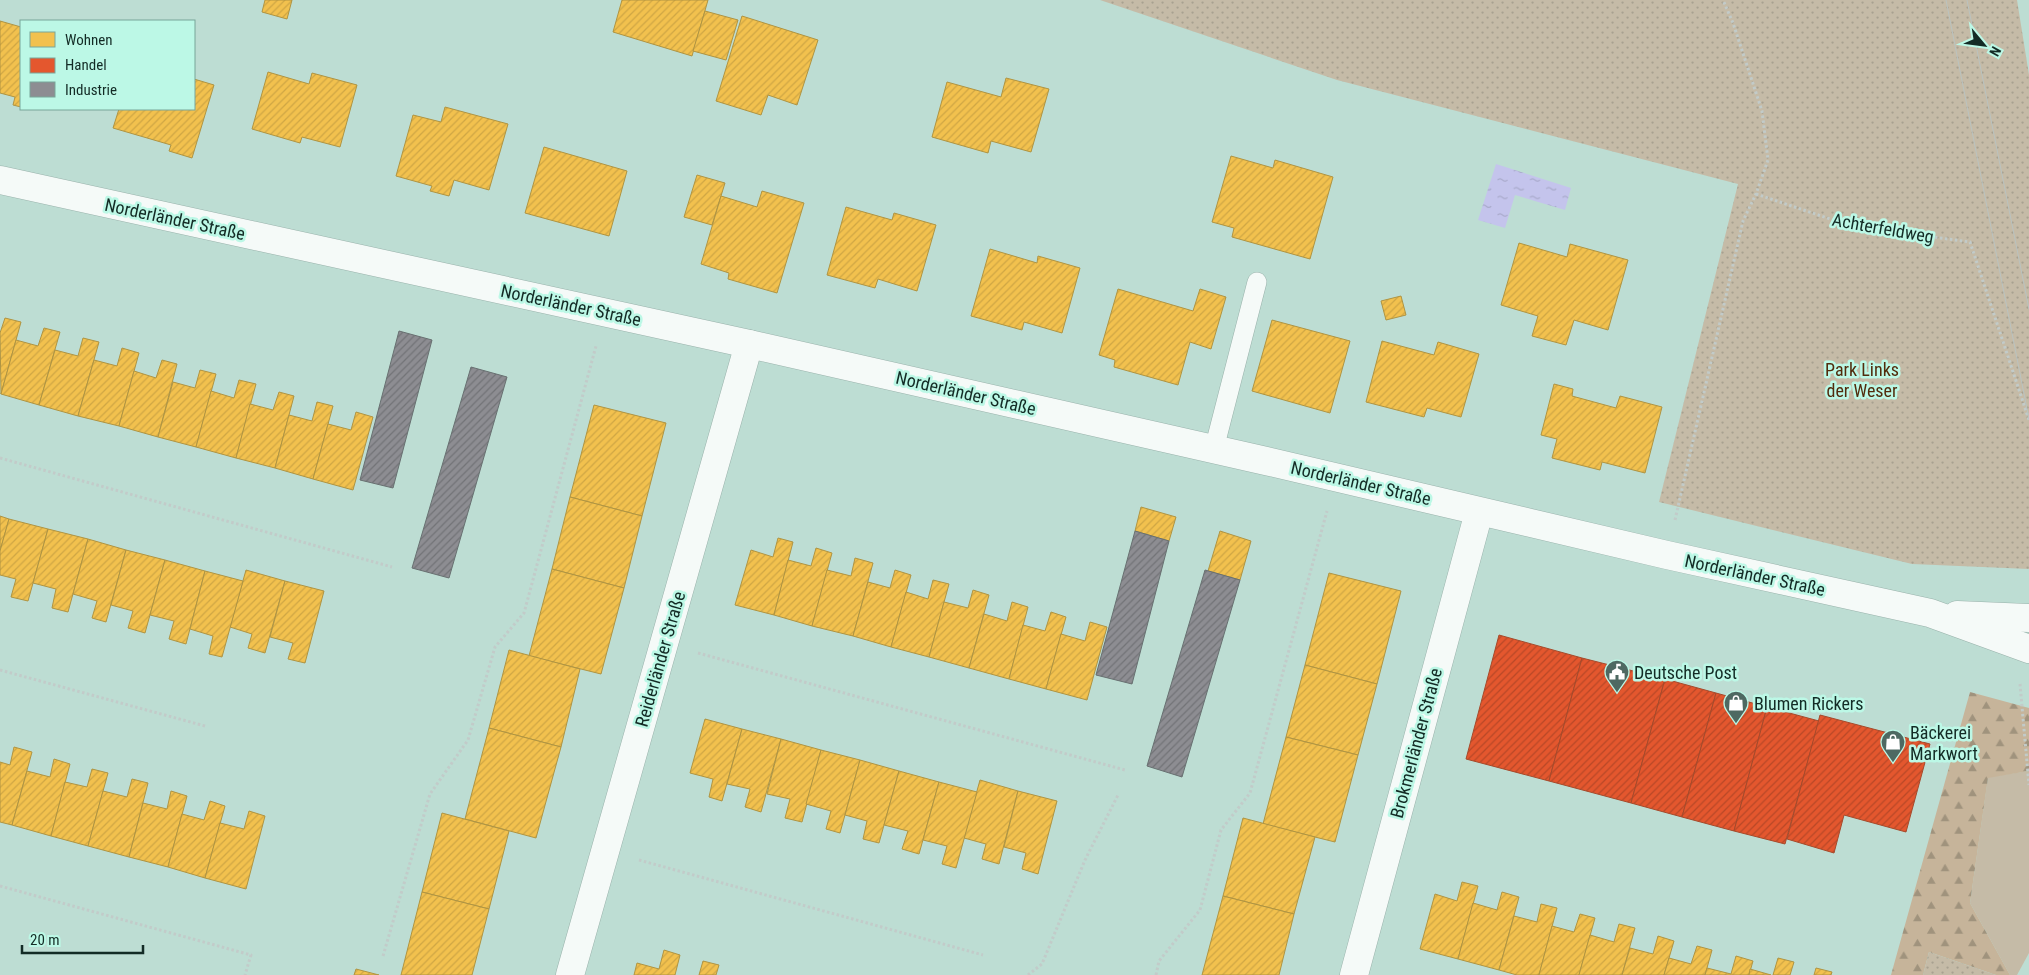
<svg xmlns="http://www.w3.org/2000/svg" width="2029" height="975" font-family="'Roboto Condensed',sans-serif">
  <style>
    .grass { fill: #c5bba7 }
    .forest { fill: url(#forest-firs) }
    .park { fill: url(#park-dots) }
    .water { fill: url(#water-ripples) }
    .homes { fill: url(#homes-hatch); stroke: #af9442 }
    .shops { fill: url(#shops-hatch); stroke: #a54a2b }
    .industry { fill: url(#industry-hatch); stroke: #687071 }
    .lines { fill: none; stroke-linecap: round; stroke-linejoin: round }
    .service-casing { stroke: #99b2ab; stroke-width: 20 }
    .minor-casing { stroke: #99b2ab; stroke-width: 29 }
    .tertiary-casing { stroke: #99b2ab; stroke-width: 29 }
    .path { stroke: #c2cbc9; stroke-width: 3; stroke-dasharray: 2.5 2.5; stroke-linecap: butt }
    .service { stroke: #f5faf8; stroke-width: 19 }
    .minor { stroke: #f5faf8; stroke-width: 28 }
    .tertiary { stroke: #f5faf8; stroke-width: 28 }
    .tram { stroke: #bac3c0; stroke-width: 1 }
    .labels { text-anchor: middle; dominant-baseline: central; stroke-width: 5; stroke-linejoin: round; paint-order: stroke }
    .street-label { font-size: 18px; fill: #132b25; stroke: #bcf8e6 }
    .park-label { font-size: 18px; fill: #512b0c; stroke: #bcf8e6 }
    .poi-label { font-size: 18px; fill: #132b25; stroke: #bcf8e6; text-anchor: start }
  </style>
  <defs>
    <pattern id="forest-firs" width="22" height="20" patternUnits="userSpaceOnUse" patternTransform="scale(1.25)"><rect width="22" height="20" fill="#c6b49a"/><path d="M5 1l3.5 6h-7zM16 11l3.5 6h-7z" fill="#a0937d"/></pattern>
    <pattern id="park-dots" width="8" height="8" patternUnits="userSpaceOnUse" patternTransform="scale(1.25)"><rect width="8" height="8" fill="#c5bba7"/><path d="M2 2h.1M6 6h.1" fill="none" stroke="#a8a190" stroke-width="1.8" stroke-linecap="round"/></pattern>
    <pattern id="water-ripples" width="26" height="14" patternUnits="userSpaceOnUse" patternTransform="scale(1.25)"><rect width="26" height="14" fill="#c4c4ec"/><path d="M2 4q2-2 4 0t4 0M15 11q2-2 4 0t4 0" fill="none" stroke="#a8a9ca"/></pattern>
    <pattern id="homes-hatch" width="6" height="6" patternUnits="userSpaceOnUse" patternTransform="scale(1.25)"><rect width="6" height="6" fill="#f2c14e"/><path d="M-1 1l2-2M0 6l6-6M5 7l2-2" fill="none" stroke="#cfa644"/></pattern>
    <pattern id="shops-hatch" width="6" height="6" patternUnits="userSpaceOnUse" patternTransform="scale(1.25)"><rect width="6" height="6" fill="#e4572e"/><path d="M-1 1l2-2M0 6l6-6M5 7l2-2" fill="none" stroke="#b84827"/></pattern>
    <pattern id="industry-hatch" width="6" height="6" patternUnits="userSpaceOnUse" patternTransform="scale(1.25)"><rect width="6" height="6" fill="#8d8d92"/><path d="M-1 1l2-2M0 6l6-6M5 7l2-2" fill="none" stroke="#727377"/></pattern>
  </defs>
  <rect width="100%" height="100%" fill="#bdddd3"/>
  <!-- grass -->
  <polygon class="grass" points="2029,771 2029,953 2017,975 2010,975 1970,903 1988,777"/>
  <!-- forest -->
  <polygon class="forest" points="1970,692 2029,708 2029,771 1988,778 1970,903 2010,975 1996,975 1929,952 1923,975 1891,975"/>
  <!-- park -->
  <g class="park">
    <polygon points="1100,0 2017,0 2029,75 2029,569 1912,564 1659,502 1738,184 1337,80"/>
    <polygon points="1929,952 1996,975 1923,975"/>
  </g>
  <!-- water -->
  <polygon class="water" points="1496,164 1571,188 1565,210 1515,195 1505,228 1478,220"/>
  <!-- homes -->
  <g class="homes">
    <polygon points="265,0 292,0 287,19 262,12"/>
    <polygon points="622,0 708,0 692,56 613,32"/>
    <polygon points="705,11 738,20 726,60 693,51"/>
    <polygon points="742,16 818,40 797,105 768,95 761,115 716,101"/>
    <polygon points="0,21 21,27 21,107 13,105 15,97 0,93"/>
    <polygon points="268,72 309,84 312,73 357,85 340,147 302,137 300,143 252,129"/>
    <polygon points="1006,78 1049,89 1031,152 991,141 988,153 932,137 947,82 1001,97"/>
    <polygon points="194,79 214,85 192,158 169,151 171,145 113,128 119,109 194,109"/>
    <polygon points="445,107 508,124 489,190 454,180 449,196 430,191 432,186 396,176 413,115 441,122"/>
    <polygon points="544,147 627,171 609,236 525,213"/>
    <polygon points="1231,156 1273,168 1275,160 1333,177 1310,259 1232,237 1234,228 1212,222"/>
    <polygon points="697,175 725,183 712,225 684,217"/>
    <polygon points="762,191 804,203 777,293 728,279 729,273 701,264 721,196 757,207"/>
    <polygon points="846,207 892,220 894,213 936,225 917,291 878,279 875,288 827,275"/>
    <polygon points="1519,243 1567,257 1570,244 1628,260 1608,330 1574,320 1566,345 1532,336 1538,316 1501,305"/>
    <polygon points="990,249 1037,263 1038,256 1080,268 1062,333 1024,322 1022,330 971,316"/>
    <polygon points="1118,289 1193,311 1200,289 1226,297 1211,349 1190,342 1178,385 1114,367 1115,360 1099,355"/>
    <polygon points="1401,296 1406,315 1386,320 1381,301"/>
    <polygon points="5,318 21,322 1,394 0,333"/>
    <polygon points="1272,320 1350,341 1330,413 1252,391"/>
    <polygon points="44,328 60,332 39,405 1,394 16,340 38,346"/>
    <polygon points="83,338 99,342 78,416 39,405 55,350 78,356"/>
    <polygon points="1382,341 1434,355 1438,342 1479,354 1461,417 1427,408 1424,417 1366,402"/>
    <polygon points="122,348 139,353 119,426 78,416 94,360 117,366"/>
    <polygon points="162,360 177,364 158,437 119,426 134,371 156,378"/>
    <polygon points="200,370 216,374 196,447 158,437 173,382 195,388"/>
    <polygon points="239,380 256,384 236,458 196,447 211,391 234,398"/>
    <polygon points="1554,384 1573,389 1572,396 1616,408 1620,396 1662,407 1645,473 1602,462 1600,470 1552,458 1557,439 1541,435"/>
    <polygon points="279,392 294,396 275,468 236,458 250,404 273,410"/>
    <polygon points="317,402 333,406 313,479 275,468 289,415 312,421"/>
    <polygon points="594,405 666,423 642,516 570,497"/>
    <polygon points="356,412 373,417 353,490 313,479 328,424 351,430"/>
    <polygon points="570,497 642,516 624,588 552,569"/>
    <polygon points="1141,507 1176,517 1169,541 1135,531"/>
    <polygon points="0,516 9,519 0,551"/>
    <polygon points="9,519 48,529 28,601 11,597 16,579 0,575 0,551"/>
    <polygon points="48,529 88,539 68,612 52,608 56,589 33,583"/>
    <polygon points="1220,531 1251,541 1240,580 1208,571"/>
    <polygon points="778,538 793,542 774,615 735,605 751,550 773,557"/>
    <polygon points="88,539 126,550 106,622 92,618 97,601 73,594"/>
    <polygon points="816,548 832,553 812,626 774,615 788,560 811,566"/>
    <polygon points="126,550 165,560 145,633 128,628 133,611 111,605"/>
    <polygon points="855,558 873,563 853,636 812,626 827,570 851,576"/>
    <polygon points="165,560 205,571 186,644 169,639 174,621 150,615"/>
    <polygon points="552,569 624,588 601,674 529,656"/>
    <polygon points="246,570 285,581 265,653 248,648 252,634 230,627"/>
    <polygon points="895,570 911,575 891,647 853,636 868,582 890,588"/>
    <polygon points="205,571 243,581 222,657 209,654 213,636 190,629"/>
    <polygon points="1329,573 1401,591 1377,684 1305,665"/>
    <polygon points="933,580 949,584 929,657 891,647 906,592 928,599"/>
    <polygon points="285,581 324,591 305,663 288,659 293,643 270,637"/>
    <polygon points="973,590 989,595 969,668 929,657 944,602 968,608"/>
    <polygon points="1012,602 1028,607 1009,679 969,668 984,614 1007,621"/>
    <polygon points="1051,612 1066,617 1046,689 1009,679 1023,625 1045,631"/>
    <polygon points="1090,622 1107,627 1087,700 1046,689 1061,634 1085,641"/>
    <polygon points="509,650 580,669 561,747 489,728"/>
    <polygon points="1305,665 1377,684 1358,755 1286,737"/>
    <polygon points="705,719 742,729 722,801 709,797 713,779 690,773"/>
    <polygon points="489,728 561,747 536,838 465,819"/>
    <polygon points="742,729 781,739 761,812 745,807 750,789 727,784"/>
    <polygon points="1286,737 1358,755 1335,842 1263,824"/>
    <polygon points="781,739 821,750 802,822 785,818 790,799 767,794"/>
    <polygon points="14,747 32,752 12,825 0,822 0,762 10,765"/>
    <polygon points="821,750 860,760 840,833 826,829 831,811 806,804"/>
    <polygon points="54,759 70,764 51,836 12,825 27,771 50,777"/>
    <polygon points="860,760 899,771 879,843 863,839 867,821 845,815"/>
    <polygon points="92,769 108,773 88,846 51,836 65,782 87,787"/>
    <polygon points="899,771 939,782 919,854 902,849 908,831 884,825"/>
    <polygon points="132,779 148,783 129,857 88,846 103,791 127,797"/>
    <polygon points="980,780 1018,791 999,864 982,859 986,844 964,838"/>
    <polygon points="939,782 977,792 956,868 942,864 947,846 923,840"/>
    <polygon points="171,791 187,796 168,867 129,857 143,803 167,809"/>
    <polygon points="1018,791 1057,801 1038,874 1022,869 1026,853 1004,847"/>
    <polygon points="210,801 225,806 205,878 168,867 182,814 204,820"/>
    <polygon points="249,811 265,816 246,889 205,878 220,823 244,829"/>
    <polygon points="442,813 509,831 489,909 422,892"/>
    <polygon points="1243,818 1315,837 1294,914 1223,896"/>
    <polygon points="1462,882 1478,886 1458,959 1420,949 1435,894 1457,901"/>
    <polygon points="422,892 489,909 472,975 401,975"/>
    <polygon points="1502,892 1519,897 1499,970 1458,959 1473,903 1497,910"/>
    <polygon points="1223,896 1294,914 1279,975 1202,975"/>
    <polygon points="1541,904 1557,908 1539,975 1517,975 1499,970 1514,916 1537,922"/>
    <polygon points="1580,914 1595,918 1579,975 1539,975 1552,926 1574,932"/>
    <polygon points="1619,924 1635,928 1622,975 1579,975 1590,935 1614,942"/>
    <polygon points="1658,936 1674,941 1664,975 1622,975 1630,948 1653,954"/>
    <polygon points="1697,946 1712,950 1705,975 1664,975 1669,958 1691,964"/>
    <polygon points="664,950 680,955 675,975 634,975 637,963 659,969"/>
    <polygon points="1736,956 1753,961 1749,975 1705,975 1707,968 1731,974"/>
    <polygon points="1778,958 1794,962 1790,975 1773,975"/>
    <polygon points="703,961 719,965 716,975 699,975"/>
    <polygon points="1816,968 1832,972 1831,975 1814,975"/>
    <polygon points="356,969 379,975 354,975"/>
    <polygon points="1750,969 1771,975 1749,975"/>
  </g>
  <!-- shops -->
  <g class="shops">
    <polygon points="1499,635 1582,658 1549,781 1466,759"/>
    <polygon points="1582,658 1665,679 1631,803 1549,781"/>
    <polygon points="1665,679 1716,693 1682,817 1631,803"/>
    <polygon points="1716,693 1767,707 1734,831 1682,817"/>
    <polygon points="1767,707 1819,721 1785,844 1734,831"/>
    <polygon points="1820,715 1930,744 1906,832 1844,815 1834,853 1787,839"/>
  </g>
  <!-- industry -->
  <g class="industry">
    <polygon points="399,331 432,340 393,488 360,480"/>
    <polygon points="471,367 507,377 449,578 412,568"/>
    <polygon points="1135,531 1169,541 1132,684 1096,675"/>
    <polygon points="1205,570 1240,580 1182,777 1147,766"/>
  </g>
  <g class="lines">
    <defs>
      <polyline id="service" points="1214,449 1257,282"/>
      <g id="minor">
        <polyline points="570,975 749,344"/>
        <polyline points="1354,975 1479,512"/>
      </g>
      <g id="tertiary">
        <polyline points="0,180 749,344 1266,461 1667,555 1930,613 2029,649"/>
        <polyline points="1957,615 2029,618"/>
      </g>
    </defs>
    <!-- service casing -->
    <use href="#service" class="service-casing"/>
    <!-- minor casing -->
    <use href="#minor" class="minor-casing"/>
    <!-- tertiary casing -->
    <use href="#tertiary" class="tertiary-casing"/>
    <!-- path -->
    <g class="path">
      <polyline points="1756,194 1851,226 1970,242 2029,420"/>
      <polyline points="0,458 392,567"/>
      <polyline points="1675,520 1743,221 1756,194 1768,160 1762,111 1733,23 1723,0"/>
      <polyline points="698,653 1125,770"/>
      <polyline points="0,670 205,726"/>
      <polyline points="2020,684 2029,785"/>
      <polyline points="639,860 983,955"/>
      <polyline points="0,886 251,955 245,975"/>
      <polyline points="383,956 430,794 468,740 495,647 524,613 596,346"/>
      <polyline points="1028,975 1042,964 1085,860 1118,795"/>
      <polyline points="1156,975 1159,961 1200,910 1221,830 1250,793 1327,511"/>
    </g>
    <!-- service -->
    <use href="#service" class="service"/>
    <!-- minor -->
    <use href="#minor" class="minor"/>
    <!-- tertiary -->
    <use href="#tertiary" class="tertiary"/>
    <!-- tram -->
    <g class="tram">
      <polyline points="1946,0 2029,419"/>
      <polyline points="1967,0 2029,309"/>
    </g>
  </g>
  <!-- icons -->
  <defs>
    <symbol id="civic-pin" viewBox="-11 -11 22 30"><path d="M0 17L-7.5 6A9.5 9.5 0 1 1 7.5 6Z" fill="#4e6962" stroke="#bcf8e6"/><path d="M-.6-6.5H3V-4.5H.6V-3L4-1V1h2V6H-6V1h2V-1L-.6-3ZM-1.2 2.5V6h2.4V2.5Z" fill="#fff"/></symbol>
    <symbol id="shop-pin" viewBox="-11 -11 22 30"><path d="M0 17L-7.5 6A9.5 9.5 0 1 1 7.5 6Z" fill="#4e6962" stroke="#bcf8e6"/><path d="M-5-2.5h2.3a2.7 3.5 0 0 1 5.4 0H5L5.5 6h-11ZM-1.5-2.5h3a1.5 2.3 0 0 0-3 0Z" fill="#fff"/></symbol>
  </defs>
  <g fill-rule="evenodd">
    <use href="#civic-pin" x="1603" y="658" width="28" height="38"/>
    <use href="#shop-pin" x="1722" y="689" width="28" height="38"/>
    <use href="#shop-pin" x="1879" y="728" width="28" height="38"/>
  </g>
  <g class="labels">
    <!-- street labels -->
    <g class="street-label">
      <text transform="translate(175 219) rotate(12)">Norderländer Straße</text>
      <text transform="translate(1883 228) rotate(10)">Achterfeldweg</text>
      <text transform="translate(571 305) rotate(12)">Norderländer Straße</text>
      <text transform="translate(966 393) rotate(13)">Norderländer Straße</text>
      <text transform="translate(1361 483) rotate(13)">Norderländer Straße</text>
      <text transform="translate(1755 575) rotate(12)">Norderländer Straße</text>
      <text transform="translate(660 659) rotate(-74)">Reiderländer Straße</text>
      <text transform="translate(1416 743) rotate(-75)">Brokmerländer Straße</text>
    </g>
    <!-- park labels -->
    <g class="park-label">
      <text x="1862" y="369">Park Links<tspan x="1862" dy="21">der Weser</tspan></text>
    </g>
    <!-- poi labels -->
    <g class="poi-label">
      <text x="1634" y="672">Deutsche Post</text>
      <text x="1754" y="703">Blumen Rickers</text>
      <text x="1910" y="732">Bäckerei<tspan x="1910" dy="21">Markwort</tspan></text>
    </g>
  </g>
  <!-- legend -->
  <rect x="20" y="20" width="175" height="90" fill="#bcf8e6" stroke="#78a699"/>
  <rect x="30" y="32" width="25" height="15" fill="#f2c14e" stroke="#78a699"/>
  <text x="65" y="45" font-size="15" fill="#132b25">Wohnen</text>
  <rect x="30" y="58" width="25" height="15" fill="#e4572e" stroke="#78a699"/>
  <text x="65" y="70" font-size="15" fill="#132b25">Handel</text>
  <rect x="30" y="82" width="25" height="15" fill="#8d8d92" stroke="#78a699"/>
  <text x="65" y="95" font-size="15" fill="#132b25">Industrie</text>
  <!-- north arrow -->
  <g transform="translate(1984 45) rotate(119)" stroke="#bcf8e6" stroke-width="4" paint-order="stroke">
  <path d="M0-4L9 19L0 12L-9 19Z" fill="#132b25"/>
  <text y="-8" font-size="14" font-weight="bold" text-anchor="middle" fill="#132b25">N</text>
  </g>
  <!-- scale -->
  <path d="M22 945v8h121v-8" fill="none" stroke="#132b25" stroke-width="2.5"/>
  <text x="30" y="945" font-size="15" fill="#132b25" stroke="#bcf8e6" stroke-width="4" paint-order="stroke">20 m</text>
</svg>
